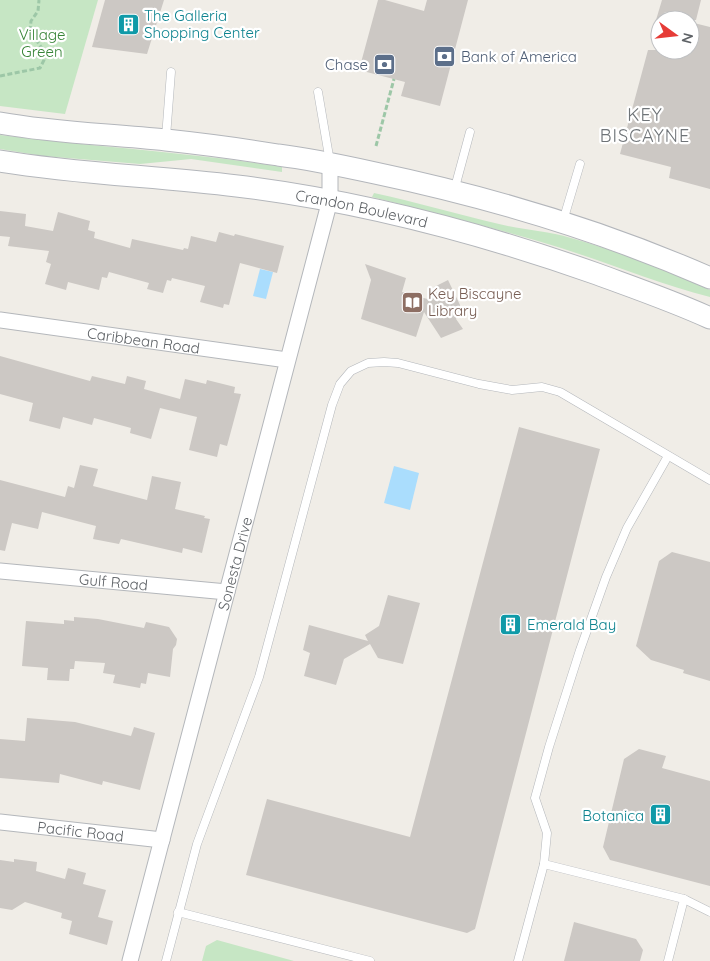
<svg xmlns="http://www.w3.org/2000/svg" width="710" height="961" font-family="Quicksand,sans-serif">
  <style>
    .green { fill: #c6e6c4 }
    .water { fill: #aaddfd }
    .building { fill: #ccc8c4 }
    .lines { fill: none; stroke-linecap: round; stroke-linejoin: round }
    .lane-casing { stroke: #b4b7bb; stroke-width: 9 }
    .street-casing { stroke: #b4b7bb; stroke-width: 17 }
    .secondary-casing { stroke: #b3b6bb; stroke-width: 23 }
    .path { stroke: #9dc7a7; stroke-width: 3; stroke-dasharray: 5 2.5; stroke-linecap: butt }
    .lane { stroke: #fff; stroke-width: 8 }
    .street { stroke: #fff; stroke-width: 15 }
    .secondary { stroke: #fff; stroke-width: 21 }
    .labels { text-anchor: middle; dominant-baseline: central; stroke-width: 4.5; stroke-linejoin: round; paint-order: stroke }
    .culture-label { font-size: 15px; fill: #0d838f; stroke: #fff; text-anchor: start }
    .park-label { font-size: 15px; fill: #378437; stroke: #fff }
    .service-label { font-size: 15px; fill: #4e5e75; stroke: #fff; text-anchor: start }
    .street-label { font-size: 15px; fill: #5e6266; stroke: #fff }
    .education-label { font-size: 15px; fill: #785e54; stroke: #fff; text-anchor: start }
    .quarter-label { font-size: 18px; letter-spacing: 1px; fill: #6f7478; stroke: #fff }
  </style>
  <rect width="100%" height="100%" fill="#f0ede7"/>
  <!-- green -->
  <g class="green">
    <polygon points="0,0 98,0 65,114 0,106"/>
    <path d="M0,135c94,12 188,17 282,32v5l-91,-13 -51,5 -97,-8 -43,-7z"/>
    <path d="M374,193c42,9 83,21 125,31 24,6 48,7 72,14 47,13 94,32 139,52v7c-51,-13 -99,-33 -149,-49 -62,-19 -125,-35 -189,-51z"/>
    <polygon points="217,940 294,961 202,961 206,946"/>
  </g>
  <!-- water -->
  <g class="water">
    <polygon points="260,269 273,272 266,299 253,296"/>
    <polygon points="394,466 419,473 410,510 384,503"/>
  </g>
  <!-- building -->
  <g class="building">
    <polygon points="105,0 164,0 147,54 92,47"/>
    <polygon points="378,0 385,0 424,11 427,0 468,0 440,106 401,96 405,82 359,70"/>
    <polygon points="662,0 701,0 696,20 656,20"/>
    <polygon points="690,22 710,27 710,189 669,178 671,167 620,154 648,50 690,50"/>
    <polygon points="0,211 26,214 25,226 53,231 58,212 90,221 88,230 95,232 94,238 130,248 132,239 183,250 184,248 188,249 191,236 216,242 219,232 234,236 235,234 284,246 277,273 240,263 229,305 224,304 223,308 200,302 205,286 172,278 171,281 167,280 163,293 147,289 149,283 109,272 107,278 102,277 99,290 68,282 66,290 45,284 51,264 46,262 49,251 8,246 10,237 0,236"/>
    <polygon points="365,264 406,278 402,292 431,300 434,287 448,280 460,305 456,319 463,329 441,338 424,312 416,337 361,319 371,280"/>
    <polygon points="0,356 90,381 92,376 125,384 127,376 146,381 144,389 180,399 185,379 206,384 207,380 235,387 234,393 241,394 227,446 220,444 217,457 189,450 197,417 160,408 151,439 130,433 131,428 94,418 92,425 63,417 60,429 29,421 33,403 0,394"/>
    <polygon points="519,427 600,449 475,929 467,933 246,875 267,799 410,837"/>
    <polygon points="80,465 98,469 93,486 147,500 152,476 181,482 175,509 205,516 204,518 210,519 202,553 183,548 182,553 121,539 119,544 93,539 96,526 42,512 38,529 12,523 5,551 0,550 0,480 65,497 68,486 74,488"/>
    <polygon points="672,552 710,562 710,681 683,673 684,670 651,660 636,646 659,561"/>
    <polygon points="388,595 420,603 403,664 378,658 370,644 344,659 336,685 304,676 310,653 303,650 309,625 368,641 365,635 379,626"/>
    <polygon points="74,617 98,619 144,628 146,622 169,627 177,639 176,645 173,649 170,677 148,673 146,684 141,683 140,688 113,683 115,675 103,673 105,663 75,661 74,669 70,669 69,681 47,680 48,668 22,666 26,621 64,624 64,620 74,621"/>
    <polygon points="27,718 75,722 131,736 134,727 155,733 140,790 103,781 102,785 60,774 59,783 0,778 0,739 25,741"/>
    <polygon points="639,749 666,756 662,768 710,781 710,886 610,860 603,847 624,759"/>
    <polygon points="14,859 37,862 36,871 65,879 68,868 86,873 83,884 106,890 98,917 113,921 107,945 69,934 72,921 61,918 62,913 25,902 12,910 0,908 0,860 14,862"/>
    <polygon points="574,922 636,939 643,950 640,961 564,961"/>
  </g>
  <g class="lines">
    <defs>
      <g id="lane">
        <polyline points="318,92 330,162"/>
        <polyline points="166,137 171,72"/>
        <polyline points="454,191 470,132"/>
        <polyline points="563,221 580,164"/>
        <polyline points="544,864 684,899 668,961"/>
        <polyline points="684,899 710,912"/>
        <polyline points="178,912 370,961"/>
        <polyline points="166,961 197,844 259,677 332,405 340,384 351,371 368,363 384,362 398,363 479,384 512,390 542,387 560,392 710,480"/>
        <polyline points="518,961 544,864 547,833 535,798 549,747 580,650 606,577 627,528 668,456"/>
      </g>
      <g id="street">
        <path id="s1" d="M0,320l287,40"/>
        <path id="s2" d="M0,571l227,21"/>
        <path id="s3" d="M0,822l162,18"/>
        <path id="s4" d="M130,961l200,-761v-36"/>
      </g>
      <g id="secondary">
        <path d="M0,123c55,10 110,11 166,17 37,4 75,9 112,15 33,4 65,11 97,18 114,24 228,58 335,105"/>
        <path id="s5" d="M0,161c78,13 158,15 237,25 123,15 244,47 360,88 38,14 76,27 113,44"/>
      </g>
    </defs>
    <!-- lane casing -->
    <use href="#lane" class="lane-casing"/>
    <!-- street casing -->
    <use href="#street" class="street-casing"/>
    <!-- secondary casing -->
    <use href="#secondary" class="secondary-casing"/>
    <!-- path -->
    <g class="path">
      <polyline points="0,76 40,68 44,60 41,47 30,31 31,21 38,11 39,0"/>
      <polyline points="376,146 394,79"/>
    </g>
    <!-- lane -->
    <use href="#lane" class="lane"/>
    <!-- street -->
    <use href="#street" class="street"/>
    <!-- secondary -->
    <use href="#secondary" class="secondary"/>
  </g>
  <!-- icons -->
  <defs>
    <symbol id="building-square" viewBox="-11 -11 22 22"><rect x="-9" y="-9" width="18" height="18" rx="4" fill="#0f9aa8" stroke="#fff"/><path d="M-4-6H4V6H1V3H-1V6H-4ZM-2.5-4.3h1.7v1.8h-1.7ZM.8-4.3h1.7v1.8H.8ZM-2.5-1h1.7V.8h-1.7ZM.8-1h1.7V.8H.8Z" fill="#fff"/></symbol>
    <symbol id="bank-square" viewBox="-11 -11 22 22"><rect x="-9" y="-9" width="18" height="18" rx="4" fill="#5c6f8a" stroke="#fff"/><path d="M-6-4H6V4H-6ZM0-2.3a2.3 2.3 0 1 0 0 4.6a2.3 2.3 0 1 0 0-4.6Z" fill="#fff"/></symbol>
    <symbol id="library-square" viewBox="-11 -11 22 22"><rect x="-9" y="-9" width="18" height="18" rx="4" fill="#8d6e63" stroke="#fff"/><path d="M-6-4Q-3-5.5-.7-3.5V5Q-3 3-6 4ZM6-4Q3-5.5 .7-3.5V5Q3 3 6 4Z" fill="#fff"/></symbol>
  </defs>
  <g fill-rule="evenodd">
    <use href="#building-square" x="116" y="12" width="25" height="25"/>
    <use href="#bank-square" x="432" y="44" width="25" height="25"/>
    <use href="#bank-square" x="372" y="52" width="25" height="25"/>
    <use href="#library-square" x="400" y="290" width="25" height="25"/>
    <use href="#building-square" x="498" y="612" width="25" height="25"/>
    <use href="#building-square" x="648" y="802" width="25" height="25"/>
  </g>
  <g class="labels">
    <!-- culture labels -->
    <g class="culture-label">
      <text x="144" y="15">The Galleria<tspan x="144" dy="17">Shopping Center</tspan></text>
      <text x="527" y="624">Emerald Bay</text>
      <text x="644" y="815" text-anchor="end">Botanica</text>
    </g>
    <!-- park labels -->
    <g class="park-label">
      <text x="42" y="34">Village<tspan x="42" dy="17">Green</tspan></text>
    </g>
    <!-- service labels -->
    <g class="service-label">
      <text x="461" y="56">Bank of America</text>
      <text x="368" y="64" text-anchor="end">Chase</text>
    </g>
    <!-- street labels -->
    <g class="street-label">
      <text stroke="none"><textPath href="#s5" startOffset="365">Crandon Boulevard</textPath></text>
      <text stroke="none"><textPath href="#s1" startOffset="145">Caribbean Road</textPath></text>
      <text stroke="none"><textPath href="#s4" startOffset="411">Sonesta Drive</textPath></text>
      <text stroke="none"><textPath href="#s2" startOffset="114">Gulf Road</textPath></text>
      <text stroke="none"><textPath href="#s3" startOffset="81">Pacific Road</textPath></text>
    </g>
    <!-- education labels -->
    <g class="education-label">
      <text x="428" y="293">Key Biscayne<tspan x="428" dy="17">Library</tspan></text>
    </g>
    <!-- quarter labels -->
    <g class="quarter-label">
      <text x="645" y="114">KEY<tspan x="645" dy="21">BISCAYNE</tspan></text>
    </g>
  </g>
  <!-- north arrow -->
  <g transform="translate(675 35) rotate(105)"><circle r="24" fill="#ffffff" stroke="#bfc0c2"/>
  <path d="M0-4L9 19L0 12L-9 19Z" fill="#e63c37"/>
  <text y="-8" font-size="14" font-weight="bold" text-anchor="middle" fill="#5e6266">N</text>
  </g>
</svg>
